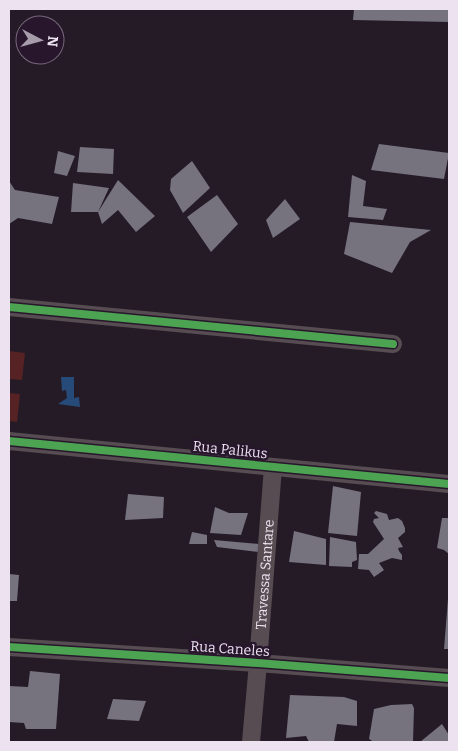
<svg xmlns="http://www.w3.org/2000/svg" width="458" height="751" font-family="Bitter,serif">
  <style>
    .green { fill: #572223 }
    .water { fill: #274b78 }
    .building { fill: #76727e }
    .lines { fill: none; stroke-linecap: round; stroke-linejoin: round }
    .minor { stroke: #564c51; stroke-width: 18 }
    .cycleway-casing { stroke: #27162c; stroke-width: 11 }
    .cycleway { stroke: #4ca352; stroke-width: 8 }
    .labels { text-anchor: middle; dominant-baseline: central; stroke-width: 5; stroke-linejoin: round; paint-order: stroke }
    .street-label { font-size: 14px; fill: #ede2f0; stroke: #27162c }
  </style>
  <rect width="100%" height="100%" fill="#241b27"/>
  <!-- green -->
  <g class="green">
    <polygon points="9,351 25,353 22,380 9,379"/>
    <polygon points="9,393 20,394 17,422 9,421"/>
  </g>
  <!-- water -->
  <polygon class="water" points="61,377 74,377 74,398 79,397 80,407 58,404 67,398 66,390 62,391"/>
  <!-- building -->
  <g class="building">
    <polygon points="354,9 449,9 449,22 353,20"/>
    <polygon points="379,144 449,153 444,179 371,170"/>
    <polygon points="80,147 114,149 113,174 77,172"/>
    <polygon points="58,151 75,156 67,176 54,173"/>
    <polygon points="192,161 210,188 183,213 170,190 171,179"/>
    <polygon points="352,175 366,181 363,206 387,209 383,220 348,217"/>
    <polygon points="118,180 155,216 136,232 118,210 102,224 98,212 71,212 73,183 109,188 98,212"/>
    <polygon points="9,181 15,190 59,197 52,224 18,218 9,224"/>
    <polygon points="217,195 238,224 211,252 187,217"/>
    <polygon points="285,199 300,219 273,238 266,220"/>
    <polygon points="350,222 431,230 410,242 392,273 344,254"/>
    <polygon points="333,486 361,492 357,536 328,533"/>
    <polygon points="128,494 164,497 163,518 125,520"/>
    <polygon points="215,507 229,513 248,513 241,535 210,533"/>
    <polygon points="376,511 387,514 389,520 398,518 402,521 405,528 405,532 398,538 403,547 398,548 399,551 402,555 402,560 392,558 379,563 384,570 374,577 369,570 358,569 359,554 368,554 384,539 373,522 374,519 379,518 374,513"/>
    <polygon points="442,518 449,518 449,554 444,550 437,548"/>
    <polygon points="294,531 326,539 326,565 289,562"/>
    <polygon points="192,532 207,535 207,544 189,544"/>
    <polygon points="330,537 356,542 357,560 352,562 352,567 329,566"/>
    <polygon points="214,540 259,544 259,552 217,547"/>
    <polygon points="9,574 19,575 17,601 9,601"/>
    <polygon points="448,599 449,599 449,649 444,649"/>
    <polygon points="30,671 60,674 56,729 26,729 24,723 9,722 9,686 28,687"/>
    <polygon points="290,695 344,697 357,701 357,726 337,724 334,742 309,742 306,736 286,738"/>
    <polygon points="113,699 146,701 139,721 107,719"/>
    <polygon points="412,704 414,708 413,742 374,742 369,739 374,709 391,705"/>
    <polygon points="442,724 449,735 449,742 420,742"/>
  </g>
  <g class="lines">
    <!-- minor -->
    <g class="minor">
      <polyline points="9,307 393,344"/>
      <polyline points="9,441 449,484"/>
      <polyline points="9,647 258,663 449,678"/>
      <path id="s1" d="M251,742l7,-79 15,-196"/>
    </g>
    <defs>
      <g id="cycleway">
        <polyline points="9,307 393,344"/>
        <polyline points="9,441 449,484"/>
        <polyline points="9,647 258,663 449,678"/>
      </g>
    </defs>
    <!-- cycleway casing -->
    <use href="#cycleway" class="cycleway-casing"/>
    <!-- cycleway -->
    <use href="#cycleway" class="cycleway"/>
  </g>
  <g class="labels">
    <!-- street labels -->
    <g class="street-label">
      <text transform="translate(230 450) rotate(6)">Rua Palikus</text>
      <text stroke="none"><textPath href="#s1" startOffset="168">Travessa Santare</textPath></text>
      <text transform="translate(230 649) rotate(4)">Rua Caneles</text>
    </g>
  </g>
  <!-- border -->
  <rect width="458" height="751" fill="none" stroke="#ede2f0" stroke-width="20"/>
  <!-- north arrow -->
  <g transform="translate(40 40) rotate(96)"><circle r="24" fill="#27162c" stroke="#76687a"/>
  <path d="M0-4L9 19L0 12L-9 19Z" fill="#a79caa"/>
  <text y="-8" font-size="14" font-weight="bold" text-anchor="middle" fill="#ede2f0">N</text>
  </g>
</svg>
